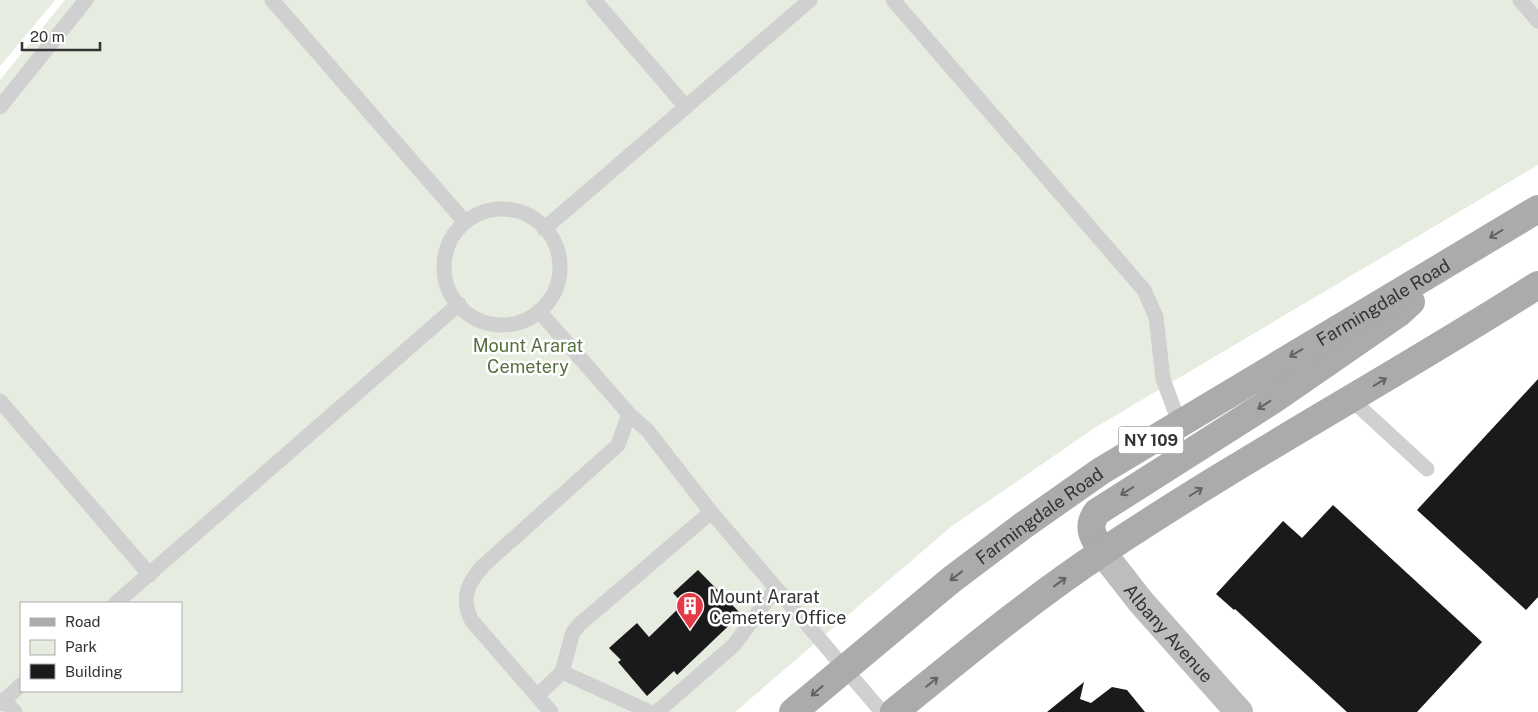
<svg xmlns="http://www.w3.org/2000/svg" width="1538" height="712" font-family="'Public Sans',sans-serif">
  <style>
    .green { fill: #e6ecdf; fill-rule: evenodd }
    .building { fill: #1a1a1a }
    .lines { fill: none; stroke-linecap: round; stroke-linejoin: round }
    .lane { stroke: #d0d0d0; stroke-width: 15 }
    .secondary { stroke: #bdbdbd; stroke-width: 28 }
    .primary { stroke: #ababab; stroke-width: 28 }
    .oneway { stroke: #636363 }
    .labels { text-anchor: middle; dominant-baseline: central; stroke-width: 5; stroke-linejoin: round; paint-order: stroke }
    .shield { fill: #fff; stroke: #707070; stroke-width: 1 }
    .shield-label { font-size: 16px; font-weight: bold; fill: #333 }
    .street-label { font-size: 18px; fill: #333; stroke: #fff }
    .park-label { font-size: 18px; fill: #56703f; stroke: #fff }
    .poi-label { font-size: 18px; fill: #333; stroke: #fff; text-anchor: start }
  </style>
  <rect width="100%" height="100%" fill="#fff"/>
  <!-- green -->
  <g class="green">
    <polygon points="0,0 55,0 0,66"/>
    <path d="M65,0h1473v165l-442,262 -144,99 -217,186h-735v-632zM21,603h160v88h-160z"/>
  </g>
  <!-- building -->
  <g class="building">
    <polygon points="1538,379 1538,597 1526,610 1417,510"/>
    <polygon points="1333,505 1482,642 1417,712 1347,712 1235,609 1234,610 1216,594 1283,521 1302,538"/>
    <polygon points="698,570 741,614 677,675 674,671 647,696 618,662 621,660 609,648 637,623 649,637 683,604 673,593"/>
    <polygon points="1084,682 1080,699 1091,703 1112,687 1127,690 1145,712 1047,712"/>
  </g>
  <g class="lines">
    <!-- lane -->
    <g class="lane">
      <polyline points="272,0 465,222"/>
      <polyline points="594,0 686,107"/>
      <polyline points="893,0 1144,290 1156,317 1163,379 1179,422"/>
      <polyline points="1520,0 1538,21"/>
      <polyline points="0,107 86,0"/>
      <circle cx="502" cy="267" r="58"/>
      <polyline points="544,229 810,0"/>
      <polyline points="539,311 629,414 648,431 711,512 882,712"/>
      <polyline points="1351,399 1427,469"/>
      <polyline points="0,401 150,575"/>
      <polyline points="116,603 459,304"/>
      <polyline points="562,672 650,712"/>
      <polyline points="537,696 562,672 573,632 580,624 711,512"/>
      <polyline points="4,700 15,712"/>
      <polyline points="0,704 21,685"/>
      <path d="M551,712l-79,-91c-12,-23 -4,-39 12,-56l134,-120 11,-31"/>
      <polyline points="657,712 734,645 776,588"/>
    </g>
    <!-- secondary -->
    <path class="secondary" id="s1" d="M1102,552l39,50 98,110"/>
    <!-- primary -->
    <g class="primary">
      <path d="M1102,552c-9,-15 -16,-25 -5,-40l176,-112 126,-87 12,-11"/>
      <path id="s2" d="M793,712l158,-132 73,-55 77,-54 437,-262"/>
      <path d="M894,712c68,-55 136,-112 210,-161 141,-94 291,-175 434,-266"/>
    </g>
  </g>
  <!-- one-way arrows -->
  <defs><path id="oneway-shaft" d="M-6 0H5M1.5-3L5.5 0L1.5 3" fill="none" stroke-width="1.6" stroke-linecap="round" stroke-linejoin="round" transform="scale(1.25)"/></defs>
  <g class="oneway">
    <use href="#oneway-shaft" transform="translate(1496 234) rotate(149)"/>
    <use href="#oneway-shaft" transform="translate(1296 353) rotate(149)"/>
    <use href="#oneway-shaft" transform="translate(1380 382) rotate(-31)"/>
    <use href="#oneway-shaft" transform="translate(1264 405) rotate(147)"/>
    <use href="#oneway-shaft" transform="translate(1127 491) rotate(148)"/>
    <use href="#oneway-shaft" transform="translate(1196 492) rotate(-32)"/>
    <use href="#oneway-shaft" transform="translate(956 576) rotate(142)"/>
    <use href="#oneway-shaft" transform="translate(1060 582) rotate(-36)"/>
    <use href="#oneway-shaft" transform="translate(932 682) rotate(-39)"/>
    <use href="#oneway-shaft" transform="translate(817 691) rotate(139)"/>
  </g>
  <!-- icons -->
  <defs>
    <symbol id="building-pin" viewBox="-11 -11 22 30"><path d="M0 17L-7.5 6A9.5 9.5 0 1 1 7.5 6Z" fill="#e63946" stroke="#fff"/><path d="M-4-6H4V6H1V3H-1V6H-4ZM-2.5-4.3h1.7v1.8h-1.7ZM.8-4.3h1.7v1.8H.8ZM-2.5-1h1.7V.8h-1.7ZM.8-1h1.7V.8H.8Z" fill="#fff"/></symbol>
  </defs>
  <g fill-rule="evenodd">
    <use href="#building-pin" x="674" y="590" width="32" height="43"/>
  </g>
  <g class="labels">
    <!-- shield labels -->
    <rect class="shield" x="1118.5" y="426.5" width="65" height="27" rx="4"/>
    <g class="shield-label">
      <text x="1151" y="440">NY 109</text>
    </g>
    <!-- street labels -->
    <g class="street-label">
      <text stroke="none"><textPath href="#s2" startOffset="720">Farmingdale Road</textPath></text>
      <text stroke="none"><textPath href="#s2" startOffset="315">Farmingdale Road</textPath></text>
      <text stroke="none"><textPath href="#s1" startOffset="105">Albany Avenue</textPath></text>
    </g>
    <!-- park labels -->
    <g class="park-label">
      <text x="528" y="345">Mount Ararat<tspan x="528" dy="21">Cemetery</tspan></text>
    </g>
    <!-- poi labels -->
    <g class="poi-label">
      <text x="709" y="596">Mount Ararat<tspan x="709" dy="21">Cemetery Office</tspan></text>
    </g>
  </g>
  <!-- legend -->
  <rect x="20" y="602" width="162" height="90" fill="#ffffff" stroke="#adadad"/>
  <rect x="30" y="618" width="25" height="8" fill="#ababab" stroke="#adadad"/>
  <text x="65" y="627" font-size="15" fill="#333333">Road</text>
  <rect x="30" y="640" width="25" height="15" fill="#e6ecdf" stroke="#adadad"/>
  <text x="65" y="652" font-size="15" fill="#333333">Park</text>
  <rect x="30" y="664" width="25" height="15" fill="#1a1a1a" stroke="#adadad"/>
  <text x="65" y="677" font-size="15" fill="#333333">Building</text>
  <!-- scale -->
  <path d="M22 42v8h78v-8" fill="none" stroke="#333333" stroke-width="2.5"/>
  <text x="30" y="42" font-size="15" fill="#333333" stroke="#ffffff" stroke-width="4" paint-order="stroke">20 m</text>
</svg>
